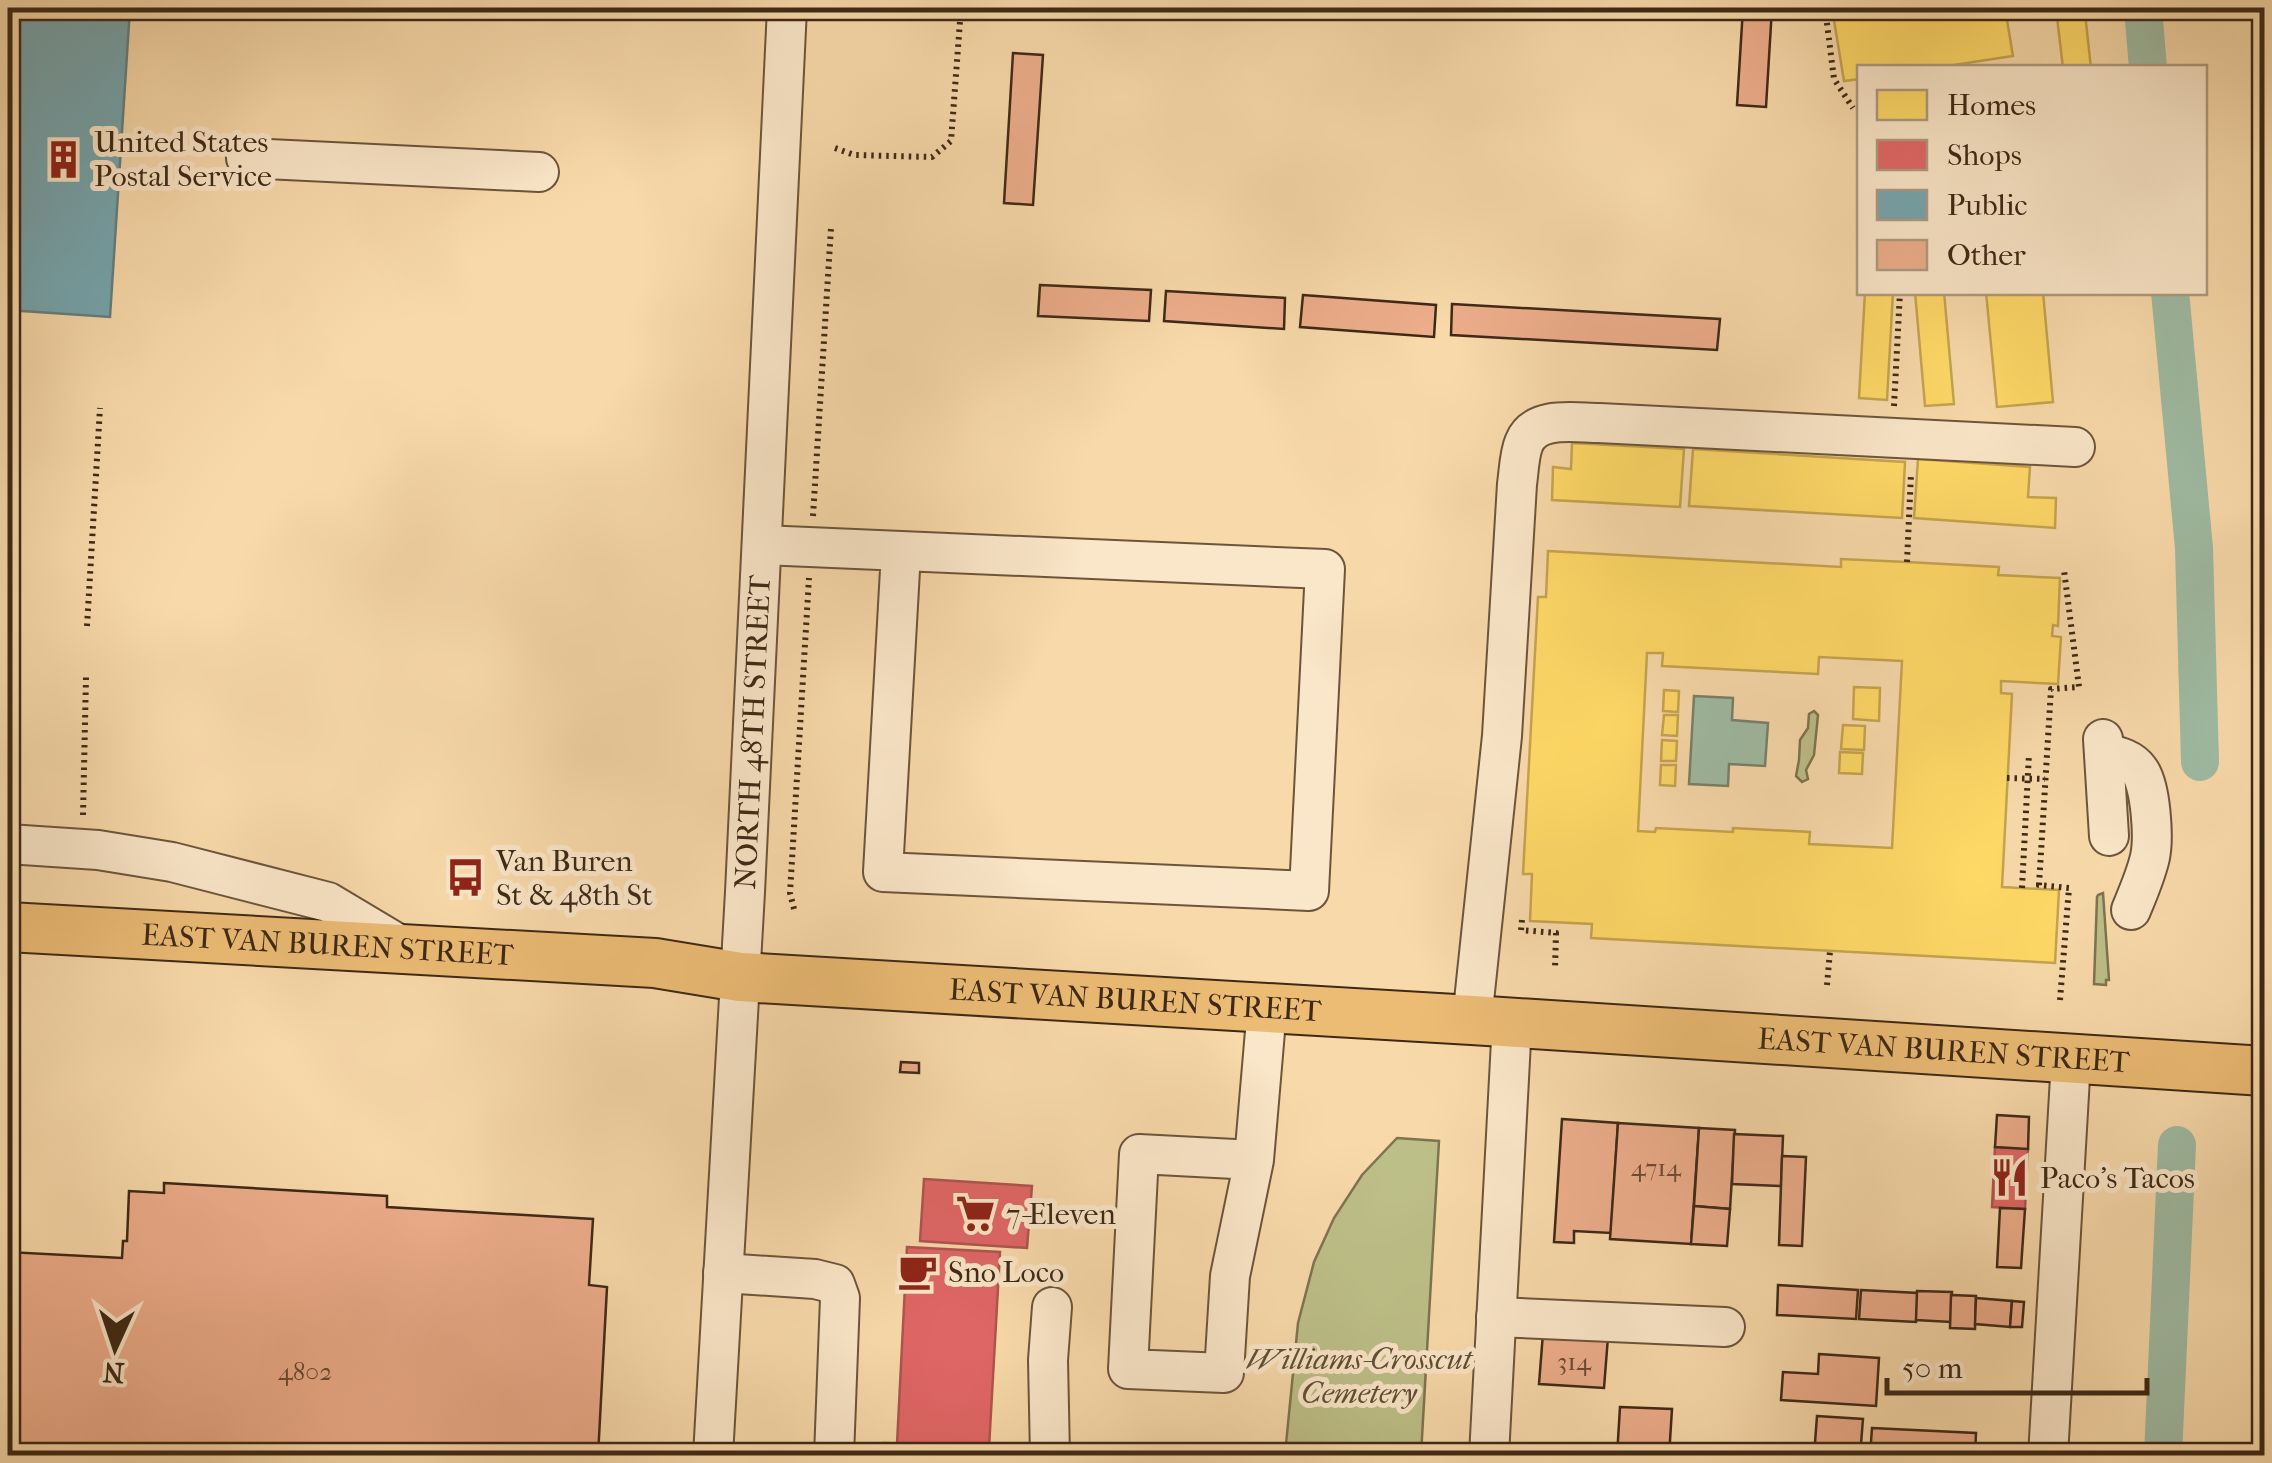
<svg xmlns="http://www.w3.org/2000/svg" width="2272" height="1463" font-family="'IM FELL French Canon',serif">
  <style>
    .green { fill: #bdbf88; stroke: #7e744f; stroke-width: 2.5 }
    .water { fill: #9fbba3; stroke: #78816b; stroke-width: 2.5 }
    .homes { fill: #ffd966; stroke: #c5a44e; stroke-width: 2.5; fill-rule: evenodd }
    .shops { fill: #e06666; stroke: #af544e; stroke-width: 2.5 }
    .public { fill: #76a5af; stroke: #658081; stroke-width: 2.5 }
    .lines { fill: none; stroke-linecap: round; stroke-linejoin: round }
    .canal { stroke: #9fbba3; stroke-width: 38 }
    .building { fill: #edad8b; stroke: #3e2916; stroke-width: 2.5 }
    .minor-casing { stroke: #6c553b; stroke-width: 42 }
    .major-casing { stroke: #3e2916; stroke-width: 52 }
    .path { stroke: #3e2916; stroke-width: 6; stroke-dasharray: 2.5 5; stroke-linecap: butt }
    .minor { stroke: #fae6c8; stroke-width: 38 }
    .major { stroke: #ecbc75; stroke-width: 48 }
    .labels { text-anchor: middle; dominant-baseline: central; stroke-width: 10; stroke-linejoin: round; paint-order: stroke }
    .number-label { font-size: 25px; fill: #6a4a33 }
    .poi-label { font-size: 30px; fill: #3e2916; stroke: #fae6c8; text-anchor: start }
    .street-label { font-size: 30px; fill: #3e2916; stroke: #fae6c8 }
    .park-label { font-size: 30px; font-style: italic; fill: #5e4e32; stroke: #fae6c8 }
  </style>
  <rect width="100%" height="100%" fill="#f8d9aa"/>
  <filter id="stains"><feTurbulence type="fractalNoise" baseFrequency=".002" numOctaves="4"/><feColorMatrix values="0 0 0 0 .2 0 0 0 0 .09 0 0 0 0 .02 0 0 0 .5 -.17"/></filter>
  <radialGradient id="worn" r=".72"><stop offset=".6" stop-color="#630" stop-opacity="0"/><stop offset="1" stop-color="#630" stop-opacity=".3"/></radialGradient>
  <!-- green -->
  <g class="green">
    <polygon points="1814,711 1818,715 1814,755 1806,770 1808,779 1802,782 1796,776 1799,760 1800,740 1808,728 1809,714"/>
    <polygon points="2103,893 2109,980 2106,980 2106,985 2094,984 2097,897 2098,895"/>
    <polygon points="1397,1138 1439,1141 1421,1455 1074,1455 1074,1445 1285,1454 1298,1323 1314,1262 1334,1218 1362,1175"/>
  </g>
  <!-- water -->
  <polygon class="water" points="1694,696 1733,698 1732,720 1768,723 1765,766 1729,764 1728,786 1689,784"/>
  <!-- homes -->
  <g class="homes">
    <polygon points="1832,8 2005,8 2013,56 1934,68 1860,68 1860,79 1844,81"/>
    <polygon points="2085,13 2091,68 2063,68 2057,17"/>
    <polygon points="1865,292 1893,292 1887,400 1859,398"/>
    <polygon points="1915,292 1944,292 1954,404 1925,406"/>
    <polygon points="1986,292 2043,292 2053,402 1997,407"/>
    <polygon points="1572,443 1684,449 1680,507 1552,500 1553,467 1571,469"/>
    <polygon points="1693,449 1905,462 1902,518 1689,506"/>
    <polygon points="1918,459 2030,467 2028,497 2056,498 2055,528 1914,518"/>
    <path d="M1548,551l293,16v-8l66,3 92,5 -1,8 62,3 -2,48 -5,-1 -1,11 9,1 -3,47 -57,-3v12l11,1 -10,193 57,3 -4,73 -464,-25 1,-14 -62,-3 2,-47h-9l15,-277h8zM1647,653h16l-1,13 156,8 1,-17 83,4 -10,187 -83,-4 1,-12 -77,-4v4l-77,-4 -1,4 -17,-1z"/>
    <polygon points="1854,687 1880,688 1879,721 1853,719"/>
    <polygon points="1664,690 1679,691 1678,712 1663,711"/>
    <polygon points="1664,715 1678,715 1677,736 1662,735"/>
    <polygon points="1843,725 1865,726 1864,750 1841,749"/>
    <polygon points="1662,740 1677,741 1676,761 1661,761"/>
    <polygon points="1840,752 1863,753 1862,774 1839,773"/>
    <polygon points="1661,765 1676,765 1675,786 1660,785"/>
  </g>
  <!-- shops -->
  <g class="shops">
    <polygon points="1995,1147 2028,1149 2025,1209 1992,1207"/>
    <polygon points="924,1179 1032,1186 1027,1248 920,1241"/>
    <polygon points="907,1247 1000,1252 989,1448 897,1444"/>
    <polygon points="884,1443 959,1446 958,1456 883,1456"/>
  </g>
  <!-- public -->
  <polygon class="public" points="8,8 130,8 110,317 8,310"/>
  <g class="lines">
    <!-- canal -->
    <g class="canal">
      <polyline points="2143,8 2148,68"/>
      <polyline points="2170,292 2194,548 2200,762"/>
      <polyline points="2163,1456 2177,1145"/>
    </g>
  </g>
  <!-- building -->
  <g class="building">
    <polygon points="1743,8 1772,8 1766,107 1737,105"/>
    <polygon points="1013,53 1043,55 1033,205 1004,203"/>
    <polygon points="1040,285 1151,290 1149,321 1038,316"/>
    <polygon points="1166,291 1285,298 1284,329 1164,321"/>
    <polygon points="1303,295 1436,305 1434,337 1300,327"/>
    <polygon points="1452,304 1720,319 1717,350 1451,335"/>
    <polygon points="459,876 479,876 479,883 458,882"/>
    <polygon points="901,1062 919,1063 919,1073 900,1072"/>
    <polygon points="1997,1115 2029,1117 2028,1149 1995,1147"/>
    <polygon points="1562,1119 1618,1123 1611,1233 1574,1231 1574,1243 1554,1242"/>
    <polygon points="1618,1123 1699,1128 1691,1244 1610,1239"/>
    <polygon points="1699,1128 1735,1130 1730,1209 1694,1206"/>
    <polygon points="1734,1134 1783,1136 1781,1186 1732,1184"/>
    <polygon points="1782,1156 1806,1157 1802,1246 1779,1245"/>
    <polygon points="164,1183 387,1196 387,1207 593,1219 589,1285 607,1287 598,1456 8,1456 8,1252 122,1258 123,1241 127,1241 129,1191 164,1193"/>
    <polygon points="1694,1206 1730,1209 1727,1246 1691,1244"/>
    <polygon points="2000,1208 2025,1209 2021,1268 1997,1267"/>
    <polygon points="1778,1285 1858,1290 1856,1319 1777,1315"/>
    <polygon points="1861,1290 1918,1293 1916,1322 1859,1319"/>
    <polygon points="1917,1291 1952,1292 1951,1322 1916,1320"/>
    <polygon points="1951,1295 1976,1296 1975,1329 1950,1328"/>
    <polygon points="1976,1298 2012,1301 2010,1327 1975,1324"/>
    <polygon points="2012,1301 2024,1302 2022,1327 2010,1327"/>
    <polygon points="1543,1333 1608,1337 1604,1388 1539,1384"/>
    <polygon points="1819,1354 1879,1358 1876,1406 1781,1400 1783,1372 1818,1374"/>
    <polygon points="1620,1407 1672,1409 1669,1456 1617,1456"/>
    <polygon points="1817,1416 1863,1419 1860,1456 1814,1456"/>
    <polygon points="1872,1428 1976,1433 1975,1456 1870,1456"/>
  </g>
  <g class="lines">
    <defs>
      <g id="minor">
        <polyline points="246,158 539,172"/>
        <polyline points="762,545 1325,569 1309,891 883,872 901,552"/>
        <polyline points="2103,739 2109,836"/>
        <path d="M2104,753c13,3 26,5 35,17 12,15 15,68 11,87 -4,18 -12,36 -19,53"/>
        <polyline points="8,844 98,850 172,862 328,902 405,948"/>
        <path d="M1472,1020l30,-284 15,-252c2,-13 2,-29 7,-41 11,-28 51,-20 75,-20l476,24"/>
        <polyline points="1254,1160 1139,1154 1128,1369 1224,1373 1230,1276 1254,1160 1267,1008"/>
        <polyline points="723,1273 815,1279 835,1284 840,1298 834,1456"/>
        <polyline points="1496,1317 1725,1327"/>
        <path id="s1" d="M713,1456l32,-564 42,-884"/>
        <polyline points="1050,1456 1048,1360 1052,1307"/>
        <polyline points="1489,1456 1512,1022"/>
        <polyline points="2048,1456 2071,1060"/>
      </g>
      <g id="major">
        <path id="s2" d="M8,927l647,36 85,14 732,43 792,51"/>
      </g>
    </defs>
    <!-- minor casing -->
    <use href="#minor" class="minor-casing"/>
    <!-- major casing -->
    <use href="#major" class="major-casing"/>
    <!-- path -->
    <g class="path">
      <polyline points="1825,8 1834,79 1853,108"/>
      <polyline points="835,148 854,155 932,157 951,141 961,8"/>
      <polyline points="1894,406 1900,292"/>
      <polyline points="813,516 831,228"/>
      <polyline points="1907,562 1911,474"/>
      <polyline points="87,626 100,408"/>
      <polyline points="2007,778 2045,779"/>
      <polyline points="83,815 86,677"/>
      <polyline points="2022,888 2029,754"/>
      <polyline points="794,909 790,893 809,578"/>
      <polyline points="1522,920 1521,930 1556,933 1555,968"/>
      <polyline points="1827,985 1830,951"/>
      <polyline points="2060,1000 2069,888 2039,885 2051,689 2079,687 2064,570"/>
    </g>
    <!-- minor -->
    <use href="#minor" class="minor"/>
    <!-- major -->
    <use href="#major" class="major"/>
  </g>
  <!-- icons -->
  <defs>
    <symbol id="building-bare" viewBox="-9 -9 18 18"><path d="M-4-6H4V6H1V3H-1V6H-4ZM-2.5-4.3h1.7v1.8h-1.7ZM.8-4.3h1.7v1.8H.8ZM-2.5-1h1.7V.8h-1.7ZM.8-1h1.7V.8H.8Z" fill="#8f2418" stroke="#fae6c8" stroke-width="2.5" paint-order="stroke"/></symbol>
    <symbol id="bus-bare" viewBox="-9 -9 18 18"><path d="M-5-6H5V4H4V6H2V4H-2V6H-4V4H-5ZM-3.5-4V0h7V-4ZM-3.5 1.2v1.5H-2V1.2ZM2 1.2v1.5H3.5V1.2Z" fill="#8f2418" stroke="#fae6c8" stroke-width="2.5" paint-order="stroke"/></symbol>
    <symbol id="restaurant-bare" viewBox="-9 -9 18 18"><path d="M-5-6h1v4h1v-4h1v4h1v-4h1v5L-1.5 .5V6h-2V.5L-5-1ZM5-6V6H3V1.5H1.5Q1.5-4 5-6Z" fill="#8f2418" stroke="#fae6c8" stroke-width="2.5" paint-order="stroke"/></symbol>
    <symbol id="supermarket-bare" viewBox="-9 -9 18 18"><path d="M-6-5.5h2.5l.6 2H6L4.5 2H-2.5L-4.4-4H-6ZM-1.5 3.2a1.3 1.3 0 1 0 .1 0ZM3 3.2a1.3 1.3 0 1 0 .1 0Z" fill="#8f2418" stroke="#fae6c8" stroke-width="2.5" paint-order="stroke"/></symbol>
    <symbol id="cafe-bare" viewBox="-9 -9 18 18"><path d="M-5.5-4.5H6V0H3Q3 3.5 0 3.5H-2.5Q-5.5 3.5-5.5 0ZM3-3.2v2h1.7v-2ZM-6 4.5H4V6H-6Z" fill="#8f2418" stroke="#fae6c8" stroke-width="2.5" paint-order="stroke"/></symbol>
  </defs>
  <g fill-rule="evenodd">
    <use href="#building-bare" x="36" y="132" width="55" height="55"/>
    <use href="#bus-bare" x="438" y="850" width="55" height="55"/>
    <use href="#restaurant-bare" x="1982" y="1150" width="55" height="55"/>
    <use href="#supermarket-bare" x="948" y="1186" width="55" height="55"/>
    <use href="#cafe-bare" x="890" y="1244" width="55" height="55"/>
  </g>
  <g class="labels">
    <!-- number labels -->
    <g class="number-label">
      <text x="1656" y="1167">4714</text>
      <text x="1574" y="1361">314</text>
      <text x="305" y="1371">4802</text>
    </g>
    <!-- poi labels -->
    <g class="poi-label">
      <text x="94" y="142">United States<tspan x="94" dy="34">Postal Service</tspan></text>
      <text x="496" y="861">Van Buren<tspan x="496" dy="34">St &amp; 48th St</tspan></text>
      <text x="2040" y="1178">Paco's Tacos</text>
      <text x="1006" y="1214">7-Eleven</text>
      <text x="948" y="1272">Sno Loco</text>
    </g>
    <!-- street labels -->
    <g class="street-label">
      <text stroke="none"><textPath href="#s1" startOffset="725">NORTH 48TH STREET</textPath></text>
      <text stroke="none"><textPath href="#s2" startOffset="320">EAST VAN BUREN STREET</textPath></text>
      <text stroke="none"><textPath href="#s2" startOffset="1130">EAST VAN BUREN STREET</textPath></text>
      <text stroke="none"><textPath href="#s2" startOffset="1940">EAST VAN BUREN STREET</textPath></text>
    </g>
    <!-- park labels -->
    <g class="park-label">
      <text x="1359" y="1359">Williams-Crosscut<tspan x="1359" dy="34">Cemetery</tspan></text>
    </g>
  </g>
  <!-- margin -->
  <rect width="2272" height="1463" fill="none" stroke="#f8d9aa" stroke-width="40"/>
  <rect x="10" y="10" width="2252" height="1443" fill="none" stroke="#3e2916" stroke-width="5"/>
  <rect x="20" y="20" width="2232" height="1423" fill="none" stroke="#3e2916" stroke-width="2.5"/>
  <!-- legend -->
  <rect x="1857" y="65" width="350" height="230" fill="#fae6c8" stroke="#af9a81" stroke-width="2.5"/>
  <rect x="1877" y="90" width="50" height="30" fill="#ffd966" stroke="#af9a81" stroke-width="2.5"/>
  <text x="1947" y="115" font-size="30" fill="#3e2916">Homes</text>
  <rect x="1877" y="140" width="50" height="30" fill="#e06666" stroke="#af9a81" stroke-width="2.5"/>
  <text x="1947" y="165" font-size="30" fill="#3e2916">Shops</text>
  <rect x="1877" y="190" width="50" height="30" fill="#76a5af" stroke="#af9a81" stroke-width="2.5"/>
  <text x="1947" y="215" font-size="30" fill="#3e2916">Public</text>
  <rect x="1877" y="240" width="50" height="30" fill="#edad8b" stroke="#af9a81" stroke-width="2.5"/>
  <text x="1947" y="265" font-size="30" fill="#3e2916">Other</text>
  <!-- north arrow -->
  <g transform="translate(115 1348) rotate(183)" stroke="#fae6c8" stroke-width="8" paint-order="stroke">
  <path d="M0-8L18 38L0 25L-18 38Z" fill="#3e2916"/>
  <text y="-15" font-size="28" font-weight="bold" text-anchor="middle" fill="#3e2916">N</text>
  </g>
  <!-- scale -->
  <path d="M1887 1378v15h260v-15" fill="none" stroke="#3e2916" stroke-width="5"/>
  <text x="1902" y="1378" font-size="30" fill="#3e2916" stroke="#fae6c8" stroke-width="8" paint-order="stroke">50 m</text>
  <rect width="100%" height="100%" filter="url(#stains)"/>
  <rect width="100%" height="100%" fill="url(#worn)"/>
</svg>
